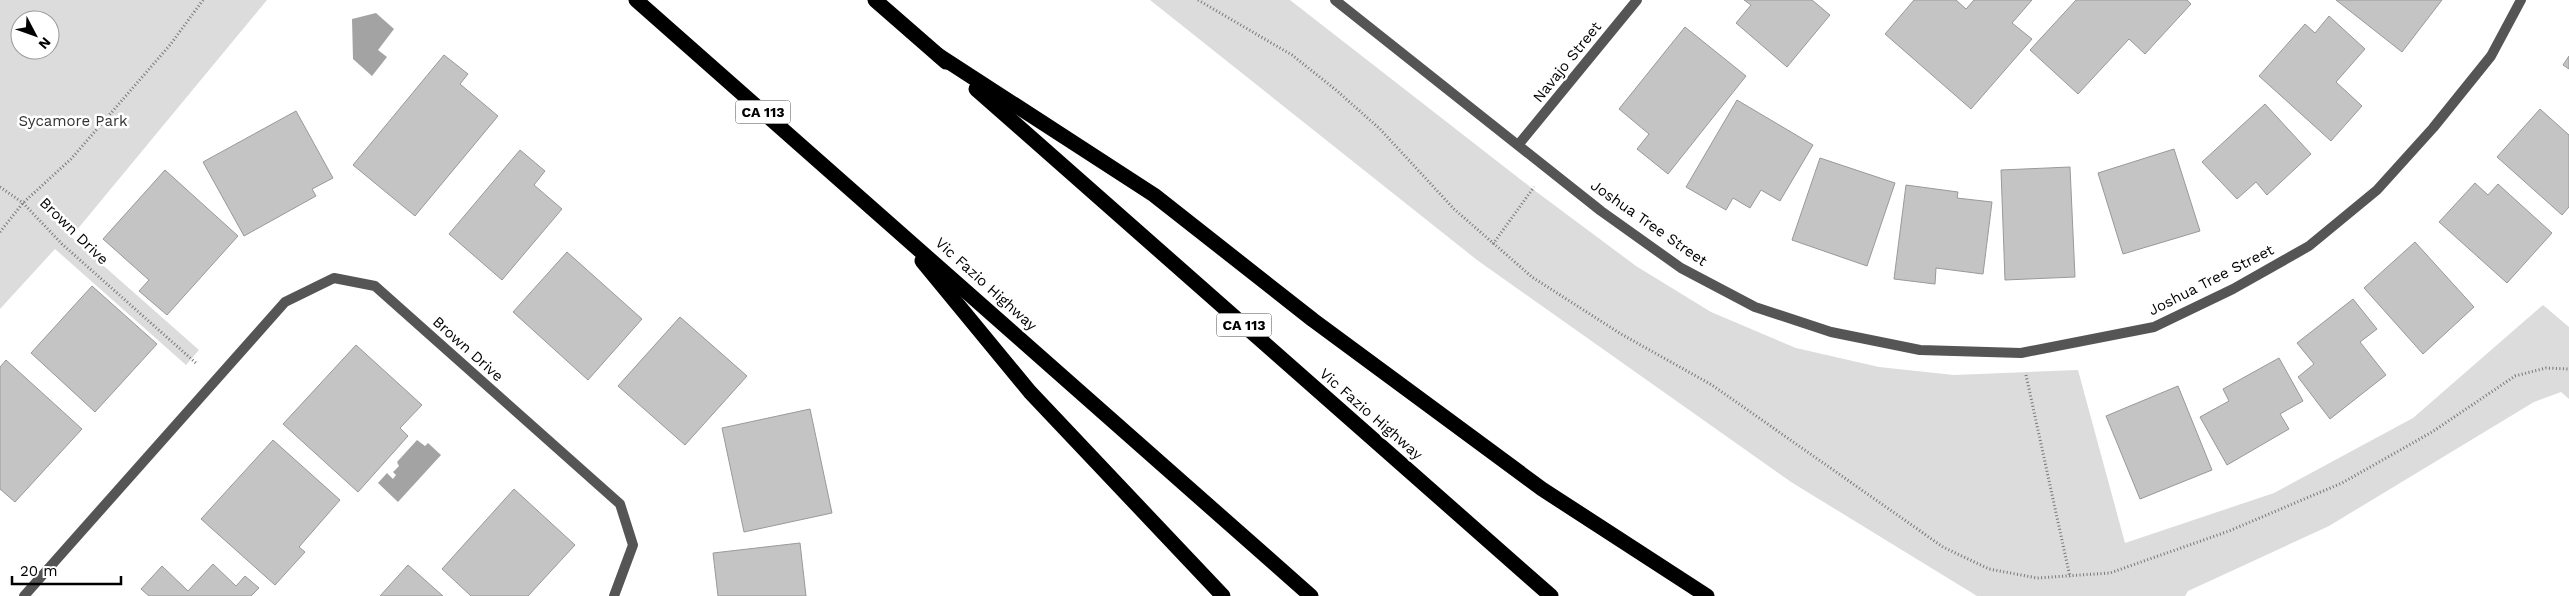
<svg xmlns="http://www.w3.org/2000/svg" width="2569" height="596" font-family="'Work Sans',sans-serif">
  <style>
    .green { fill: #dcdcdc; fill-rule: evenodd }
    .water { fill: #a3a3a3 }
    .building { fill: #c4c4c4; stroke: #999 }
    .lines { fill: none; stroke-linecap: round; stroke-linejoin: round }
    .path { stroke: #777; stroke-width: 3; stroke-dasharray: 1 2.5; stroke-linecap: butt }
    .street { stroke: #555; stroke-width: 10 }
    .highway { stroke: #000; stroke-width: 15 }
    .labels { text-anchor: middle; dominant-baseline: central; stroke-width: 5; stroke-linejoin: round; paint-order: stroke }
    .shield { fill: #fff; stroke: #4c4c4c; stroke-width: 1 }
    .shield-label { font-size: 14px; font-weight: bold; fill: #000 }
    .street-label { font-size: 15px; fill: #000; stroke: #fff }
    .park-label { font-size: 15px; fill: #333; stroke: #fff }
  </style>
  <rect width="100%" height="100%" fill="#fff"/>
  <!-- green -->
  <g class="green">
    <path d="M0,0h267l-196,237 128,113 -13,15 -131,-116 -55,60zM20,20h30v30h-30z"/>
    <polygon points="1150,0 1290,0 1538,193 1636,266 1711,312 1796,348 1879,367 1954,375 2078,370 2125,543 2274,493 2413,418 2543,305 2569,327 2569,399 2561,392 2534,402 2329,526 2188,591 2185,596 1977,596 1791,482 1477,260"/>
  </g>
  <!-- water -->
  <g class="water">
    <polygon points="376,13 394,29 378,50 387,57 372,76 353,59 352,19"/>
    <polygon points="417,440 425,446 428,443 441,455 398,502 378,483 387,473 393,479 396,475 393,472 399,466 397,462"/>
  </g>
  <!-- building -->
  <g class="building">
    <polygon points="1744,0 1812,0 1830,15 1787,67 1736,23 1751,5"/>
    <polygon points="1914,0 1956,0 1966,9 1974,0 2032,0 2012,23 2032,39 1971,109 1885,34"/>
    <polygon points="2076,0 2187,0 2191,4 2145,54 2129,39 2078,94 2030,50"/>
    <polygon points="2336,0 2442,0 2402,52"/>
    <polygon points="2329,16 2365,49 2336,82 2362,106 2331,141 2259,76 2305,24 2315,33"/>
    <polygon points="1685,27 1746,76 1668,174 1637,149 1649,134 1619,109"/>
    <polygon points="444,55 468,74 460,84 498,116 415,216 353,165"/>
    <polygon points="2569,56 2569,69 2563,65"/>
    <polygon points="1737,100 1813,145 1780,201 1761,190 1750,208 1733,198 1726,210 1686,187"/>
    <polygon points="2265,104 2311,154 2267,195 2256,182 2237,199 2202,162"/>
    <polygon points="2540,109 2569,135 2569,207 2562,215 2497,157"/>
    <polygon points="296,111 333,178 312,189 316,196 244,236 203,162"/>
    <polygon points="2174,149 2200,231 2123,254 2098,173"/>
    <polygon points="520,150 545,171 534,185 562,209 502,280 449,234"/>
    <polygon points="1820,158 1895,183 1867,266 1792,240"/>
    <polygon points="2070,167 2075,277 2005,280 2001,170"/>
    <polygon points="165,170 238,236 167,315 139,291 149,280 103,239"/>
    <polygon points="2475,183 2488,195 2498,184 2552,233 2507,283 2439,222"/>
    <polygon points="1906,185 1958,192 1957,198 1992,202 1983,274 1936,268 1935,284 1894,279"/>
    <polygon points="2415,242 2474,307 2423,354 2364,288"/>
    <polygon points="567,252 642,319 588,380 513,312"/>
    <polygon points="92,286 157,344 95,412 31,353"/>
    <polygon points="2353,299 2377,329 2360,342 2386,375 2330,419 2298,377 2314,364 2297,343"/>
    <polygon points="680,317 747,376 685,445 618,386"/>
    <polygon points="356,345 422,405 400,428 408,436 358,492 283,424"/>
    <polygon points="2279,358 2303,401 2280,414 2289,429 2227,465 2200,417 2229,401 2223,389"/>
    <polygon points="6,360 82,429 15,502 0,489 0,367"/>
    <polygon points="2178,386 2212,470 2140,499 2106,416"/>
    <polygon points="810,409 832,513 744,532 722,428"/>
    <polygon points="273,440 340,500 299,547 305,552 275,585 201,519"/>
    <polygon points="514,489 575,545 528,596 471,596 442,569"/>
    <polygon points="800,543 806,596 718,596 713,553"/>
    <polygon points="213,564 236,586 245,576 259,588 251,596 149,596 141,589 162,566 188,591"/>
    <polygon points="408,565 443,596 380,596"/>
  </g>
  <g class="lines">
    <!-- path -->
    <g class="path">
      <polyline points="1198,0 1292,55 1336,90 1380,129 1454,209 1532,277 1621,334 1712,385 1943,547 1989,569 2037,578 2110,573 2229,531 2342,483 2432,432 2515,376 2546,368 2569,369"/>
      <polyline points="0,187 23,203 62,244 197,364"/>
      <polyline points="0,232 23,203 71,159 170,45 203,0"/>
      <polyline points="1493,244 1534,187"/>
      <polyline points="2026,375 2070,577"/>
    </g>
    <!-- street -->
    <g class="street">
      <polyline points="1335,0 1601,211 1681,268 1755,307 1831,332 1920,350 2021,353 2154,327 2233,289 2309,246 2377,190 2433,128 2491,56 2521,0"/>
      <polyline points="1519,144 1637,0"/>
      <polyline points="24,596 285,302 334,278 375,286 620,504 633,545 614,596"/>
    </g>
    <!-- highway -->
    <g class="highway">
      <polyline points="636,0 1311,596"/>
      <polyline points="875,0 946,62"/>
      <polyline points="938,55 1154,195 1313,320 1542,489 1707,596"/>
      <polyline points="976,89 1551,596"/>
      <polyline points="922,261 1030,392 1223,596"/>
    </g>
  </g>
  <g class="labels">
    <!-- shield labels -->
    <g class="shield">
      <rect x="735.5" y="100.5" width="55" height="23" rx="4"/>
      <rect x="1216.5" y="313.5" width="55" height="23" rx="4"/>
    </g>
    <g class="shield-label">
      <text x="763" y="112">CA 113</text>
      <text x="1244" y="325">CA 113</text>
    </g>
    <!-- street labels -->
    <g class="street-label">
      <text transform="translate(1567 62) rotate(-51)">Navajo Street</text>
      <text transform="translate(1649 223) rotate(35)">Joshua Tree Street</text>
      <text transform="translate(74 231) rotate(44)">Brown Drive</text>
      <text transform="translate(2211 280) rotate(-27)">Joshua Tree Street</text>
      <text transform="translate(986 284) rotate(42)">Vic Fazio Highway</text>
      <text transform="translate(468 349) rotate(42)">Brown Drive</text>
      <text transform="translate(1371 414) rotate(41)">Vic Fazio Highway</text>
    </g>
    <!-- park labels -->
    <g class="park-label">
      <text x="73" y="121">Sycamore Park</text>
    </g>
  </g>
  <!-- north arrow -->
  <g transform="translate(35 35) rotate(131)"><circle r="24" fill="#ffffff" stroke="#999999"/>
  <path d="M0-4L9 19L0 12L-9 19Z" fill="#000000"/>
  <text y="-8" font-size="14" font-weight="bold" text-anchor="middle" fill="#000000">N</text>
  </g>
  <!-- scale -->
  <path d="M12 576v8h109v-8" fill="none" stroke="#000000" stroke-width="2.5"/>
  <text x="20" y="576" font-size="15" fill="#000000" stroke="#ffffff" stroke-width="4" paint-order="stroke">20 m</text>
</svg>
